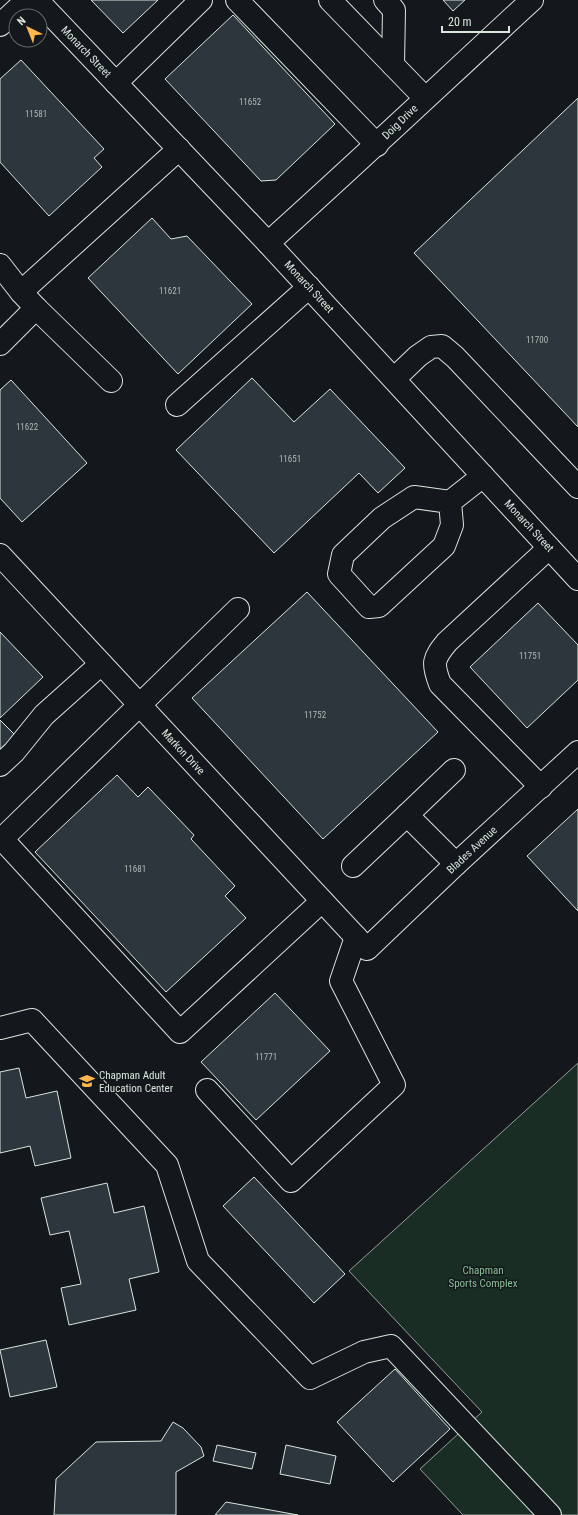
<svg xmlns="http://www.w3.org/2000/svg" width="578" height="1515" font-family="'Roboto Condensed',sans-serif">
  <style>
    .green { fill: #1a2d24; stroke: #939e99 }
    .building { fill: #2c363c; stroke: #d8e6dc }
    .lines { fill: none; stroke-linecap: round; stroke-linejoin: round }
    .minor-casing { stroke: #d8e6dc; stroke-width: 24 }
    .minor { stroke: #14181c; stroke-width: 22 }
    .labels { text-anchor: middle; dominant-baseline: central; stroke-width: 3; stroke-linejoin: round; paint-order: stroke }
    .number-label { font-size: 9px; fill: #adbab4 }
    .street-label { font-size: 11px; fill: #d8e6dc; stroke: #14181c }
    .poi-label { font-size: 11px; fill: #d8e6dc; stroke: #14181c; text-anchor: start }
    .park-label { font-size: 11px; fill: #8ac095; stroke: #14181c }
  </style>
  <rect width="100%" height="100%" fill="#14181c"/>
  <!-- green -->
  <polygon class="green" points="578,1063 578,1515 463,1515 420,1469 482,1412 349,1271"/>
  <!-- building -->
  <g class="building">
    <polygon points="91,0 158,0 123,33"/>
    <polygon points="443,0 465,0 453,11"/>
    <polygon points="233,15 335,124 276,180 261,181 165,79"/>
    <polygon points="21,60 104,149 94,158 102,167 49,216 0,162 0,79"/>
    <polygon points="578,98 578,427 414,253"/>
    <polygon points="152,218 171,239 187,236 252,304 178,374 88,278"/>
    <polygon points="252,378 294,422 330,389 405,468 378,493 359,473 274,553 176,450"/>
    <polygon points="11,380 87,463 22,522 0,498 0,390"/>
    <polygon points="307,592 438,732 323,839 192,698"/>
    <polygon points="538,603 578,645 578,680 527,728 470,667"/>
    <polygon points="0,632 43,677 0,718"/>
    <polygon points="0,720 16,736 0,752"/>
    <polygon points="117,775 138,797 148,787 194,835 191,839 235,886 225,896 246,918 166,992 35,852"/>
    <polygon points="578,809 578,911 527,856"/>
    <polygon points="275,993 330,1051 256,1120 201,1062"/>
    <polygon points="19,1068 26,1098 57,1091 71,1158 35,1166 30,1146 0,1153 0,1072"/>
    <polygon points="254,1177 345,1274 314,1303 223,1206"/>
    <polygon points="107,1183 114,1213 144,1206 159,1272 129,1279 136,1310 69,1325 61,1288 81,1284 69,1231 50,1235 41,1198"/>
    <polygon points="46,1340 57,1387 10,1397 0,1350"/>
    <polygon points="395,1369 450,1429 393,1482 337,1422"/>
    <polygon points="173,1422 183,1428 201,1447 204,1456 176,1472 176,1515 54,1515 56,1479 96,1442 161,1441"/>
    <polygon points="217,1445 256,1453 252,1469 213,1461"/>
    <polygon points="286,1445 336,1456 330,1484 280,1474"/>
    <polygon points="226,1502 298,1515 215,1515"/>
  </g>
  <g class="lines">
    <defs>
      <g id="minor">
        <polyline points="37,0 268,243 578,579"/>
        <polyline points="237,0 377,145"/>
        <polyline points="330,0 425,98"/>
        <polyline points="385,0 394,10 393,65"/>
        <polyline points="0,25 27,0"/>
        <polyline points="116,83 201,0"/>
        <path d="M268,243c89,-80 176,-162 264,-243"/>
        <polyline points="0,265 21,292"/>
        <polyline points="36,308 111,381"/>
        <polyline points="0,344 36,308 21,292 179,149"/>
        <polyline points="394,379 418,356 431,347 442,346 455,357 578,487"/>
        <polyline points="177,405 309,287"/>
        <polyline points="450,502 452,525 444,546 379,606 369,607 339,574 343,555 382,518 414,497 450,502 483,476"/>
        <polyline points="0,555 367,949 456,864 578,752"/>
        <polyline points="238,609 2,839 180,1032 322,901"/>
        <polyline points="0,765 14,752 44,715 101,664"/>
        <polyline points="454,770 407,815 456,864"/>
        <path d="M541,787l-101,-103c-8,-21 -7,-25 7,-42l102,-94"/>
        <polyline points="353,866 407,815"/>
        <polyline points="0,1028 32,1020 167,1165 198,1261 310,1378 364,1352 391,1346 550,1515"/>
        <polyline points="207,1090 291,1181 394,1085 341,981 356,937"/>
      </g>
    </defs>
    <!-- minor casing -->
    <use href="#minor" class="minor-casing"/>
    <!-- minor -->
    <use href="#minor" class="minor"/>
  </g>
  <!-- icons -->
  <defs>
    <symbol id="school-bare" viewBox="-9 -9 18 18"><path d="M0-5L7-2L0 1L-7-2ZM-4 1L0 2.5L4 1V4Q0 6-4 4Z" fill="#ffb74d" stroke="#14181c" stroke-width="2.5" paint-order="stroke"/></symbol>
  </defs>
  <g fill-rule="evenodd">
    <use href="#school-bare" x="76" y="1070" width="22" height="22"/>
  </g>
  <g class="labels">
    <!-- number labels -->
    <g class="number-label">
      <text x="250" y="102">11652</text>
      <text x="36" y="114">11581</text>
      <text x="170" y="291">11621</text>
      <text x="537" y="340">11700</text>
      <text x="27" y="427">11622</text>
      <text x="290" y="459">11651</text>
      <text x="530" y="656">11751</text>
      <text x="315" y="715">11752</text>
      <text x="135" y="869">11681</text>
      <text x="266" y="1057">11771</text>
    </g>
    <!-- street labels -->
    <g class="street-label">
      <text transform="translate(86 52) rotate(46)">Monarch Street</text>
      <text transform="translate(400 122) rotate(-44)">Doig Drive</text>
      <text transform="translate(309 287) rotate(47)">Monarch Street</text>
      <text transform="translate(529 526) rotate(47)">Monarch Street</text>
      <text transform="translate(183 752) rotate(47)">Markon Drive</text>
      <text transform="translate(472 850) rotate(-43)">Blades Avenue</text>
    </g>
    <!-- poi labels -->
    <g class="poi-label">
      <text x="99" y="1075">Chapman Adult<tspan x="99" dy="13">Education Center</tspan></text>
    </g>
    <!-- park labels -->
    <g class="park-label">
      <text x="483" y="1270">Chapman<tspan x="483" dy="13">Sports Complex</tspan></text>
    </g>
  </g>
  <!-- north arrow -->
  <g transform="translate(28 28) rotate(317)"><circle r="19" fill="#14181c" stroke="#626a69"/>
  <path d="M0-3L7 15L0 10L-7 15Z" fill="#ffb74d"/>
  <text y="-6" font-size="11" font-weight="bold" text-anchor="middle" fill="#d8e6dc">N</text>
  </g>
  <!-- scale -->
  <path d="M442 26v6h67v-6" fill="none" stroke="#d8e6dc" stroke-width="2"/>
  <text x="448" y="26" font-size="12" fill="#d8e6dc" stroke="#14181c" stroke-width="3" paint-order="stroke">20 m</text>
</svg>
